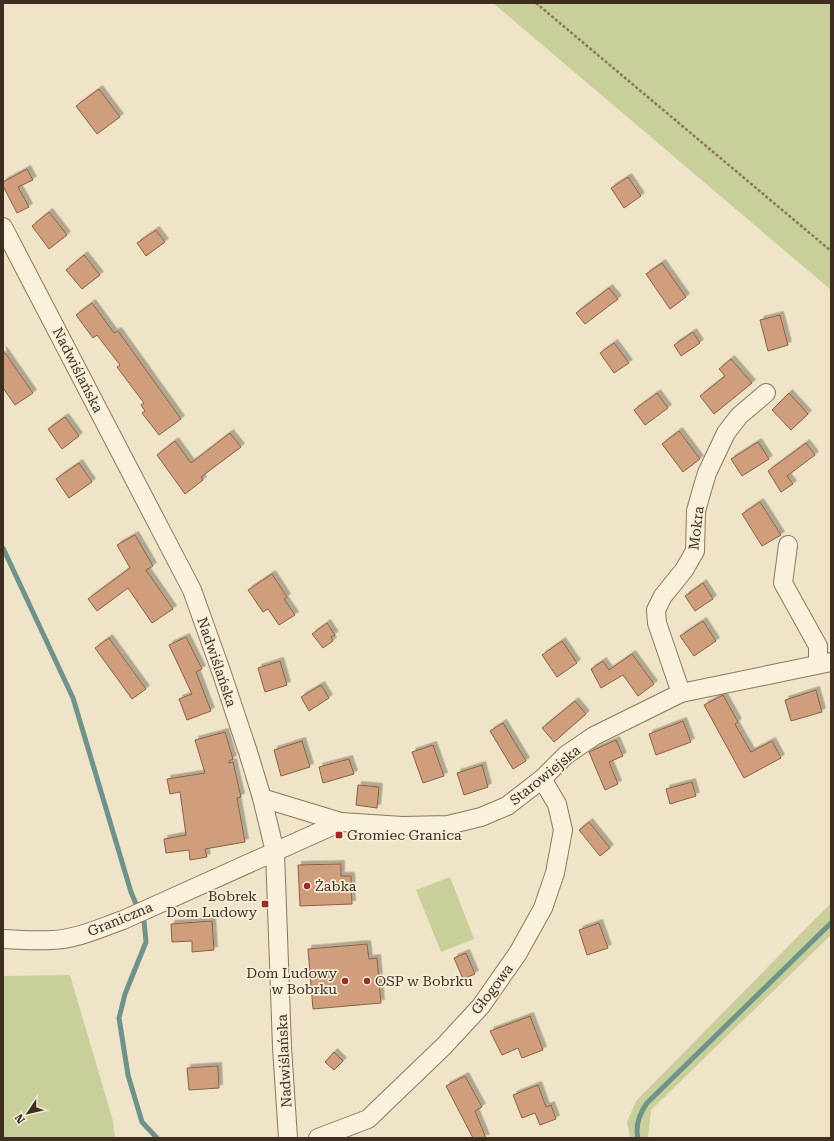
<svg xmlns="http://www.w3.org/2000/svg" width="834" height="1141" font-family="'Roboto Serif',serif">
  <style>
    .green { fill: #c9cf9b }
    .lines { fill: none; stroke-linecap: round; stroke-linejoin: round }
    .stream { stroke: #6f938a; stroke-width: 5 }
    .building { fill: #cf9f7d; stroke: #8d5f41; filter: url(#shadow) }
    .minor-casing { stroke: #8d765c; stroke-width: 20 }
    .path { stroke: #8d765c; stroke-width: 2.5; stroke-dasharray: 3 2; stroke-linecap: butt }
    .minor { stroke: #faf1dc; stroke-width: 18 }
    .poi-dot { fill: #9e2a2b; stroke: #f7eed8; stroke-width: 1.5 }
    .labels { text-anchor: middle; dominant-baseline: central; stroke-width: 3.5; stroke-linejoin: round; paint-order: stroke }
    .street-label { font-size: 14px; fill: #3d2e20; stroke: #f7eed8 }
    .poi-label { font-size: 14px; fill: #3d2e20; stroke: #f7eed8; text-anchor: start }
  </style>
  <defs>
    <filter id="shadow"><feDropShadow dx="3.5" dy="-3.5" stdDeviation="0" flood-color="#0004"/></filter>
  </defs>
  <rect width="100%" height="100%" fill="#f0e4c8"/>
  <!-- green -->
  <g class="green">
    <polygon points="493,3 831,3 831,290"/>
    <polygon points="450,877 474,939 441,952 416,890"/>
    <polygon points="831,903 831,935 651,1110 648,1138 630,1138 627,1122 636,1101"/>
    <polygon points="70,975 113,1121 115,1138 3,1138 3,976"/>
  </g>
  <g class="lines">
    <!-- stream -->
    <g class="stream">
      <polyline points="3,548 73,698 131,892 136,904"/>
      <polyline points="144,921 146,942 125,994 119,1018 128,1075 142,1122 157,1138"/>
      <path d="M638,1138c-3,-12 2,-25 9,-35l184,-180"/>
    </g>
  </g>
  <!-- building -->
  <g class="building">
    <polygon points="99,89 120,117 97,134 76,106"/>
    <polygon points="27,169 33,180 18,187 29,207 17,213 3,186 3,182"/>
    <polygon points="628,177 641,196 624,208 611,188"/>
    <polygon points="49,212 67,235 49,249 32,226"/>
    <polygon points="156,230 165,242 146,256 137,243"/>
    <polygon points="84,255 100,275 82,289 66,270"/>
    <polygon points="662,263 686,297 670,309 646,274"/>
    <polygon points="609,288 618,299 585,324 576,313"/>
    <polygon points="92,303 114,333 118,331 181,419 159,435 142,413 145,411 141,405 144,403 117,367 120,365 97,335 93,338 76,315"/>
    <polygon points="780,315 788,345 768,351 760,320"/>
    <polygon points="693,332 700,343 681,356 674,345"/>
    <polygon points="614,343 629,363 614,373 600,353"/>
    <polygon points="3,350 33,393 15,405 3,388"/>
    <polygon points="731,359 752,383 714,414 700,396 725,376 719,369"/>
    <polygon points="657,393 668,408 645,425 634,410"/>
    <polygon points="789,393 808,414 791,430 772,410"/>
    <polygon points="65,417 79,436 62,449 48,429"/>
    <polygon points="679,431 700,459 683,472 662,444"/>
    <polygon points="230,433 241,447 201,477 203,480 185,494 157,455 175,441 191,463"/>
    <polygon points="758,442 769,459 742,476 731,459"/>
    <polygon points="806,443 815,455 787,476 793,484 781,492 768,471"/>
    <polygon points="79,463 92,482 69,498 56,479"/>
    <polygon points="760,502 781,535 762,546 742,514"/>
    <polygon points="135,535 153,566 146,570 173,609 152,623 128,588 97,611 88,599 130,568 117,545"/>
    <polygon points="272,574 287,597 284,599 295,615 279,625 268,609 263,612 248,590"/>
    <polygon points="703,583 713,599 695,611 685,596"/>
    <polygon points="703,621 716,641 694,656 680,636"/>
    <polygon points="327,623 335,635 331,637 333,641 323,648 312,634"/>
    <polygon points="186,637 202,669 196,672 211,711 187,720 179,699 192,694 169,645"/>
    <polygon points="109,638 146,689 132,699 95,648"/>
    <polygon points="562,641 577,663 557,677 542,655"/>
    <polygon points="632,654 654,684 638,696 623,675 601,688 591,669 603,661 609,670"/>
    <polygon points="280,661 287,685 265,692 258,668"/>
    <polygon points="321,685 329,698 309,711 301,697"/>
    <polygon points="816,690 822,712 791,721 785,700"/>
    <polygon points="723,695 738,722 735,724 751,752 772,741 781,758 744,778 704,705"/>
    <polygon points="575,701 586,714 554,742 542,728"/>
    <polygon points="683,721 691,742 656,755 649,734"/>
    <polygon points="503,723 526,761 513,769 490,731"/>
    <polygon points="225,732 233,759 229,761 229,763 233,762 241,797 237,798 245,842 205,849 207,857 190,860 189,850 166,853 164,839 186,835 180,792 170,794 167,779 205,773 195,740"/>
    <polygon points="616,740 623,756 609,762 618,784 605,790 589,752"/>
    <polygon points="302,741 310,767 281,776 274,750"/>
    <polygon points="433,745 444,776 423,783 412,752"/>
    <polygon points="349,759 354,774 323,783 319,767"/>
    <polygon points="482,765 488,787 464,795 457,773"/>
    <polygon points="692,782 696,796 670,804 666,789"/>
    <polygon points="358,785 379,787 377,808 356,805"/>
    <polygon points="589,822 610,848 600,856 579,830"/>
    <polygon points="341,864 341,876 351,876 352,904 300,906 298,865"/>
    <polygon points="212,921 214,950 192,952 192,941 172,942 171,924"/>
    <polygon points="599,923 608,948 587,955 579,930"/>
    <polygon points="367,944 369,959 377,958 381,1003 313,1009 308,949"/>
    <polygon points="466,953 475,974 463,979 454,958"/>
    <polygon points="530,1016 543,1050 522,1058 518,1048 502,1055 490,1031"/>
    <polygon points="334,1052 343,1061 334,1070 325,1062"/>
    <polygon points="218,1066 219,1088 189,1090 187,1068"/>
    <polygon points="465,1076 482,1107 475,1111 486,1138 473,1138 446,1086"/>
    <polygon points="538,1085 546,1107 551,1105 556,1119 540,1125 535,1113 522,1118 513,1095"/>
  </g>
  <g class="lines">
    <defs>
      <g id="minor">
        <polyline points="3,227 192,590 221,671 248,752 262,798 275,852 282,1047 288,1138"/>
        <polyline points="788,545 783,583 818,646 818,664"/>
        <polyline points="681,693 657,623 656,610 663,596 684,570 695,551 696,511 701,493 707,473 726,433 739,416 766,393"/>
        <polyline points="262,798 341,822 402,826 448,825 481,817 507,806 542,779 566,755 594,736 681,693 831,662"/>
        <path d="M3,939c16,1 33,2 49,1 25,-1 48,-12 71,-20l218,-98"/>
        <polyline points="318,1138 368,1119 444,1046 481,1006 518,953 543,908 555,873 563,830 557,804 542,779"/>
      </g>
    </defs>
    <!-- minor casing -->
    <use href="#minor" class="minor-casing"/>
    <!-- path -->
    <polyline class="path" points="536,3 831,251"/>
    <!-- minor -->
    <use href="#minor" class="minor"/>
  </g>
  <!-- markers -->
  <g class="poi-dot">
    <rect x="335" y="831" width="8" height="8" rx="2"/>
    <circle cx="307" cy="886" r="4"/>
    <rect x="261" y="900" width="8" height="8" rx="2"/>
    <circle cx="345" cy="981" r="4"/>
    <circle cx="367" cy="981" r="4"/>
  </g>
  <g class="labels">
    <!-- street labels -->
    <g class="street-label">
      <text transform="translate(78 370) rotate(63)">Nadwiślańska</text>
      <text transform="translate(696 528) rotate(-83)">Mokra</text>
      <text transform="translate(217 662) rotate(71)">Nadwiślańska</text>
      <text transform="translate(545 775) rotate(-39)">Starowiejska</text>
      <text transform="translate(120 919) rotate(-22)">Graniczna</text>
      <text transform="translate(492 989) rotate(-53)">Głogowa</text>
      <text transform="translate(284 1061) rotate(-93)">Nadwiślańska</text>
    </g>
    <!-- poi labels -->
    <g class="poi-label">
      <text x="347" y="835">Gromiec Granica</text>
      <text x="315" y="886">Żabka</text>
      <text x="257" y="896" text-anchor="end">Bobrek<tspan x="257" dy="16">Dom Ludowy</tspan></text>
      <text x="337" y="973" text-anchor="end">Dom Ludowy<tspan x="337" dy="16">w Bobrku</tspan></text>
      <text x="375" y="981">OSP w Bobrku</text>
    </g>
  </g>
  <!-- border -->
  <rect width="834" height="1141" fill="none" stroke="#3d2e20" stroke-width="8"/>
  <!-- north arrow -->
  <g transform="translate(28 1113) rotate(235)" stroke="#f7eed8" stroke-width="3" paint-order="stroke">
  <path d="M0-3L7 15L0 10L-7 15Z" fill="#3d2e20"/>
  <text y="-6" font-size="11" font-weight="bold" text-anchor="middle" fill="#3d2e20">N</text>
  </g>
</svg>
